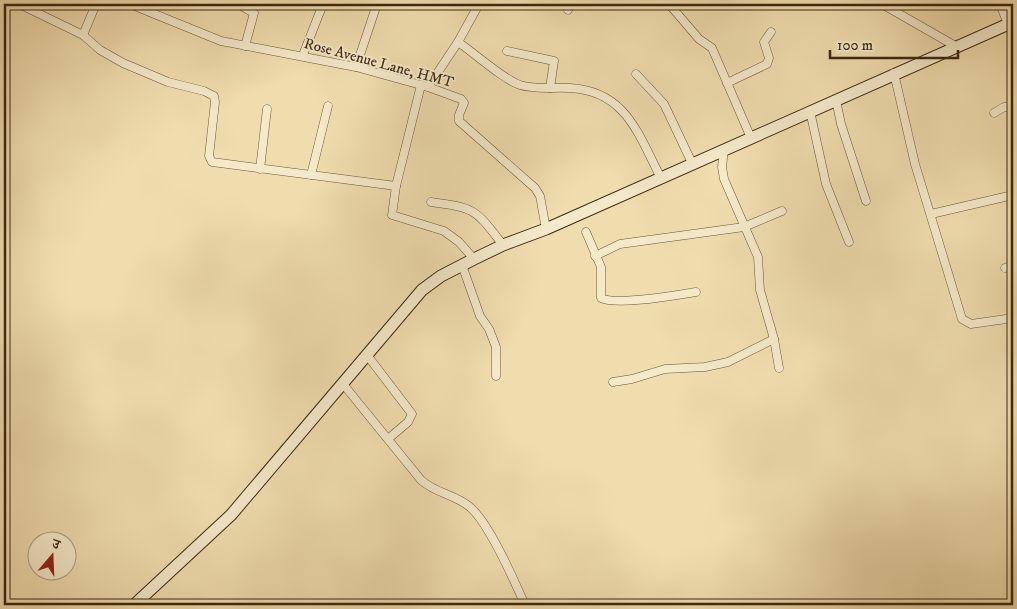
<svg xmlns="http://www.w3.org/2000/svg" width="1017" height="609" font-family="'IM FELL DW Pica','Noto Serif Devanagari',serif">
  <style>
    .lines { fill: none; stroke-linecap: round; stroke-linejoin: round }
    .street-casing { stroke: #695539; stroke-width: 9 }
    .secondary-casing { stroke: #3c2812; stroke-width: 13 }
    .street { stroke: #f5e9ca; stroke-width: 8 }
    .secondary { stroke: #f5e9ca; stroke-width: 11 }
    .labels { text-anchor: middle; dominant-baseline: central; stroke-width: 4; stroke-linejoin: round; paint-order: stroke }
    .street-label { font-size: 15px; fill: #3c2812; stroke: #f5e9ca }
  </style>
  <rect width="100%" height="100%" fill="#f0ddae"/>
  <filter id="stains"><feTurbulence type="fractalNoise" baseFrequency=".004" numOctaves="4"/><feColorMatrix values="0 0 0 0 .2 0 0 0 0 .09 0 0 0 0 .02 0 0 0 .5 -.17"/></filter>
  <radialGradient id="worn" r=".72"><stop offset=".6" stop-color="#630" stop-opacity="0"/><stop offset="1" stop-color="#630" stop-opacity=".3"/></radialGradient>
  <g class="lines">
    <defs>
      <g id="street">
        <polyline points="19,4 83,35 100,50 123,63 168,82 204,91 214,96 215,102 209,156 212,162 396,186"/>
        <polyline points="130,4 221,41 356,67 428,87 461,99 464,103 459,115 459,121 535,188 540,196 546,229"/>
        <polyline points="238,4 254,13 245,46"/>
        <polyline points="669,4 699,39 712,48 751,138"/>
        <polyline points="882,4 957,47"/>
        <polyline points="1000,4 1008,24"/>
        <polyline points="568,10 571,4"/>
        <polyline points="1004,13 1008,4"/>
        <polyline points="83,35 96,4"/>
        <path d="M458,42c15,10 46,38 62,43 16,5 33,2 50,3 56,3 68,46 91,90"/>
        <polyline points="507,51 554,61 550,88"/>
        <polyline points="303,55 323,4"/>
        <polyline points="356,67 377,4"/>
        <polyline points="894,73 915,164 962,319 971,324 1013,318"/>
        <polyline points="636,74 664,104 692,163"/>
        <polyline points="727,83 767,64 769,58 764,42 771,32"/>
        <polyline points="421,85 396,186 392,215 444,231 459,242 474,259"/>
        <polyline points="428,87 458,42 479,4"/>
        <polyline points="836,100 841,124 866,201"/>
        <polyline points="810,111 826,184 849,242"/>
        <polyline points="994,113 1004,107 1013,107"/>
        <polyline points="724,149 722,167 724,179 758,257 760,290 774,339 779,368"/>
        <polyline points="260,169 267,109"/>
        <polyline points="311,175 328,106"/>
        <path d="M431,202c45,6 44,7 72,43"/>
        <polyline points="931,214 1013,195"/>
        <path d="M586,232l15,35v31c16,8 75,-3 95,-6"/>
        <polyline points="595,256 620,244 744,227 782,211"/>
        <polyline points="462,265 480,316 489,329 496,347 496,376"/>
        <polyline points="1005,268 1013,265"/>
        <polyline points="367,355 412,414 408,422 388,439"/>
        <polyline points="613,382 632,379 665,369 705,367 728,362 774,339"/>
        <path d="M343,384l78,96c15,14 35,14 50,28 19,17 43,72 54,97"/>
      </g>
      <polyline id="secondary" points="134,605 231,515 422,290 441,276 474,259 503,245 546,229 1013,22"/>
    </defs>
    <!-- street casing -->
    <use href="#street" class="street-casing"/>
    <!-- secondary casing -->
    <use href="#secondary" class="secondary-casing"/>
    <!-- street -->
    <use href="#street" class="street"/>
    <!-- secondary -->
    <use href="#secondary" class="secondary"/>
  </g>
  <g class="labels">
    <!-- street labels -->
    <g class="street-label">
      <text transform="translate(379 63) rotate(15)">Rose Avenue Lane, HMT</text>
    </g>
  </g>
  <!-- margin -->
  <rect width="1017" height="609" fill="none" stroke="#f0ddae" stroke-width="20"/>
  <rect x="5" y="5" width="1007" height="599" fill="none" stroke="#3c2812" stroke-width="2.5"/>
  <rect x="10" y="10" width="997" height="589" fill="none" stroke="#3c2812"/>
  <!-- north arrow -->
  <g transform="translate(52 556) rotate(19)"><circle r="24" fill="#f5e9ca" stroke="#ab9c80"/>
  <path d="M0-4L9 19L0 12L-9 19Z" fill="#8f2418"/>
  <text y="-8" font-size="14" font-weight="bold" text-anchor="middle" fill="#3c2812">उ</text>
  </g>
  <!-- scale -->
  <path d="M830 50v8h128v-8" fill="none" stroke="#3c2812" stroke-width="2.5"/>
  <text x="837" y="50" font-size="15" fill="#3c2812" stroke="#f5e9ca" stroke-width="4" paint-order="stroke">100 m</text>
  <rect width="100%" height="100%" filter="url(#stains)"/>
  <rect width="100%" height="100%" fill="url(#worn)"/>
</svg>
